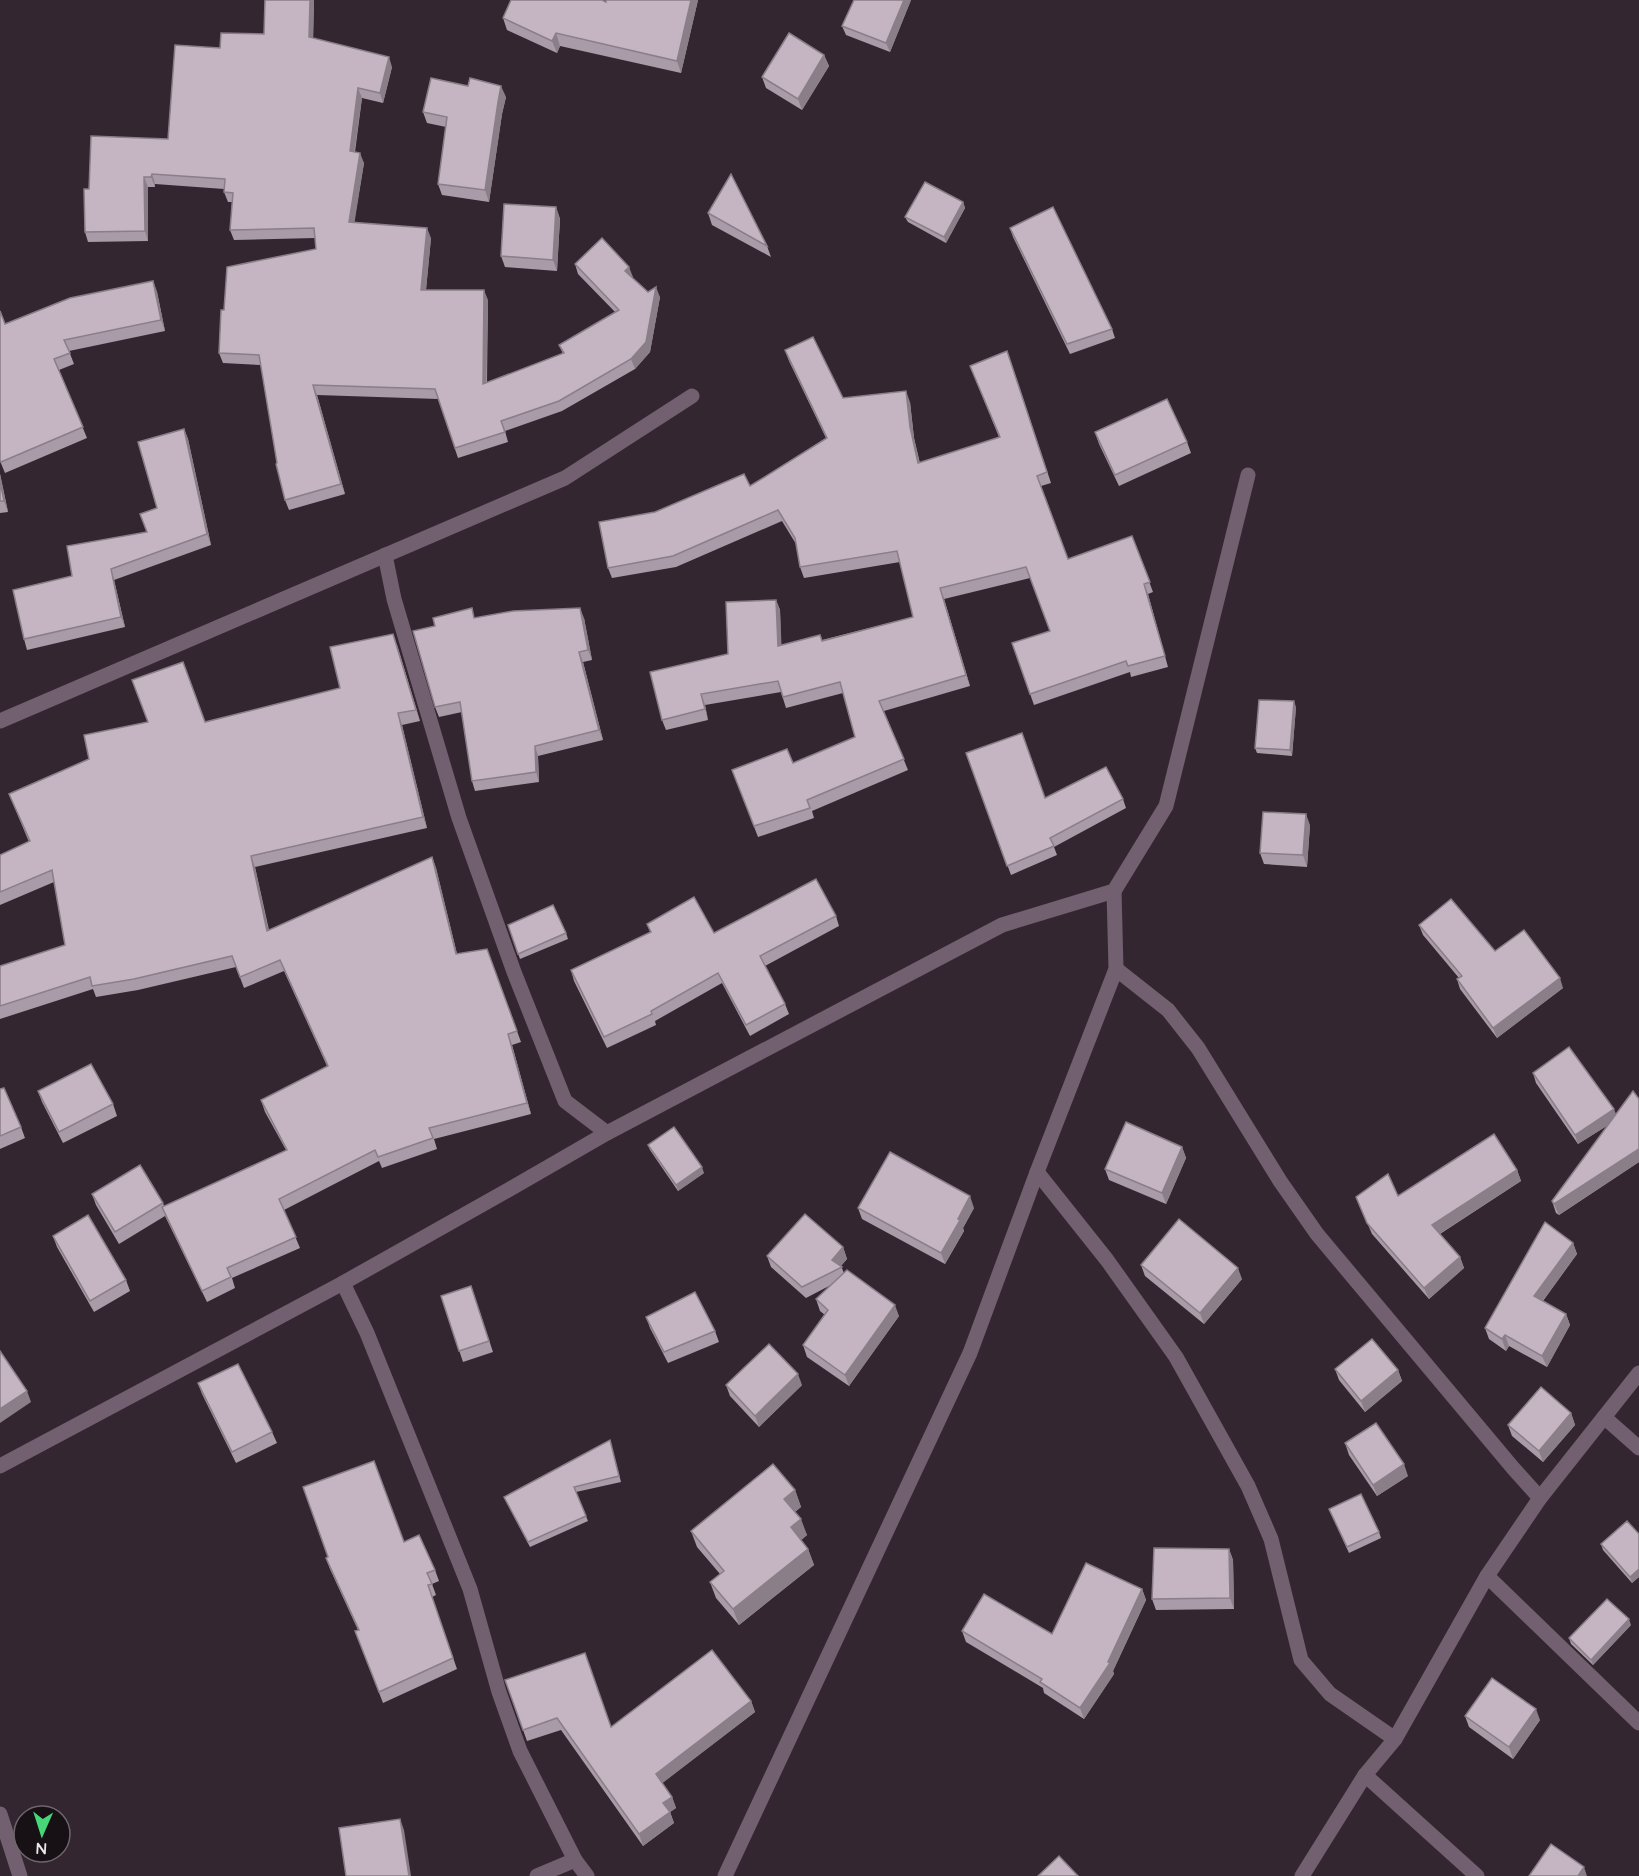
<svg xmlns="http://www.w3.org/2000/svg" width="1639" height="1876" font-family="Quicksand,sans-serif">
  <style>
    .lines { fill: none; stroke-linecap: round; stroke-linejoin: round }
    .minor { stroke: #725f6f; stroke-width: 15 }
    .wall { fill: #a99ba7 }
    .shaded-wall { fill: #8a7e88 }
    .building { fill: #c5b4c2; stroke: #8a7e88; stroke-width: 1.5 }
  </style>
  <rect width="100%" height="100%" fill="#332631"/>
  <g class="lines">
    <!-- minor -->
    <g class="minor">
      <polyline points="385,555 394,599 459,818 514,972 565,1101 607,1133"/>
      <polyline points="0,721 565,478 692,396"/>
      <polyline points="1116,969 1168,1010 1198,1048 1280,1181 1317,1234 1513,1468 1540,1498"/>
      <polyline points="1037,1172 1107,1260 1176,1357 1248,1486 1271,1539 1301,1660 1330,1694 1395,1739"/>
      <polyline points="343,1283 367,1333 470,1589 499,1692 520,1751 575,1860 587,1876"/>
      <polyline points="1604,1417 1639,1448"/>
      <polyline points="0,1466 343,1283 510,1189 607,1133 1002,925 1114,891 1166,806 1248,475"/>
      <polyline points="1487,1576 1639,1723"/>
      <polyline points="1365,1775 1477,1876"/>
      <polyline points="0,1814 20,1876"/>
      <polyline points="537,1876 575,1860"/>
      <polyline points="725,1876 970,1353 1037,1172 1116,969 1114,891"/>
      <polyline points="1302,1876 1365,1775 1395,1739 1487,1576 1540,1498 1639,1373"/>
    </g>
  </g>
  <!-- wall -->
  <g class="wall">
    <polygon points="265,0 314,0 313,38 392,67 383,103 362,98 355,152 364,163 354,222 431,238 426,290 488,300 487,382 563,354 559,345 615,312 578,274 575,264 629,267 632,278 648,292 660,297 650,352 635,369 562,411 505,431 508,442 458,458 438,399 317,395 345,494 289,510 285,500 277,463 261,365 223,363 219,353 224,310 316,249 315,238 234,240 230,230 232,202 228,202 224,192 224,189 155,184 155,187 148,187 148,241 88,242 85,232 89,189 168,139 220,48 264,34"/>
    <polygon points="606,0 698,0 681,73 560,46 557,53 507,30 503,18 606,2"/>
    <polygon points="911,0 890,52 846,35 842,26"/>
    <polygon points="824,55 829,66 802,110 766,88 762,77"/>
    <polygon points="506,97 502,114 489,202 442,195 438,184 446,127 427,123 423,112"/>
    <polygon points="963,202 965,208 946,243 908,222 905,217"/>
    <polygon points="556,207 560,219 557,271 505,267 501,256"/>
    <polygon points="708,213 767,246 771,257 712,225"/>
    <polygon points="1010,228 1112,329 1115,338 1070,354 1013,237"/>
    <polygon points="153,281 157,292 165,331 69,351 74,364 59,370 87,438 5,473 0,461 5,324"/>
    <polygon points="785,350 843,398 910,402 914,438 920,463 999,437 970,366 1011,362 1051,483 1041,486 1068,559 1132,536 1153,592 1148,594 1168,667 1131,677 1130,672 1034,705 1012,643 1050,631 1030,578 944,599 970,686 884,711 908,770 812,811 814,818 758,837 732,770 793,763 855,737 843,693 786,708 781,692 705,705 708,720 666,730 662,720 728,654 776,600 780,610 781,645 820,635 822,640 913,617 900,562 804,578 800,567 796,544 782,521 676,567 612,578 608,568 655,512 750,486 826,438 789,361"/>
    <polygon points="184,429 188,439 211,545 114,580 125,627 27,650 24,639 72,576 147,532 157,508"/>
    <polygon points="1095,432 1187,442 1191,453 1119,486 1099,444"/>
    <polygon points="0,474 8,512 0,513"/>
    <polygon points="475,618 584,618 592,660 583,662 603,740 538,756 539,782 475,791 472,781 462,712 439,717 435,707"/>
    <polygon points="397,645 420,721 402,725 427,828 255,867 269,930 432,857 436,868 457,954 487,949 521,1042 512,1045 531,1114 434,1139 437,1149 382,1168 379,1161 284,1210 300,1248 232,1278 235,1288 207,1302 165,1216 119,1244 96,1205 92,1194 163,1203 164,1206 286,1150 265,1112 261,1100 327,1066 284,971 244,988 236,967 138,990 96,997 93,989 0,1019 0,966 65,945 54,882 0,905 0,855 29,842 9,794 205,722 340,688"/>
    <polygon points="1296,707 1292,756 1257,753 1255,748"/>
    <polygon points="966,753 1045,798 1123,799 1126,808 1054,847 1057,855 1011,875"/>
    <polygon points="1310,825 1307,867 1264,864 1260,853"/>
    <polygon points="836,916 839,926 765,966 785,1004 789,1014 750,1036 722,983 655,1021 656,1025 607,1048 574,981 571,970 650,932 647,924 714,933"/>
    <polygon points="508,925 566,933 568,939 520,959"/>
    <polygon points="1419,925 1495,951 1563,988 1497,1038 1460,989 1457,979 1459,978 1423,935"/>
    <polygon points="1533,1073 1616,1114 1639,1099 1639,1162 1559,1215 1556,1213 1552,1201 1608,1125 1578,1144 1536,1083"/>
    <polygon points="0,1089 21,1127 25,1138 0,1149"/>
    <polygon points="38,1091 113,1104 117,1116 63,1143 42,1102"/>
    <polygon points="648,1145 704,1173 678,1191 650,1150"/>
    <polygon points="1182,1147 1186,1158 1166,1204 1109,1180 1105,1169"/>
    <polygon points="1517,1170 1521,1181 1440,1234 1460,1257 1464,1268 1429,1299 1372,1234 1356,1197 1398,1196"/>
    <polygon points="858,1208 974,1208 963,1228 964,1231 945,1264 862,1219"/>
    <polygon points="53,1236 126,1280 130,1291 94,1312 57,1247"/>
    <polygon points="1573,1243 1577,1254 1543,1301 1566,1314 1570,1325 1547,1367 1509,1346 1506,1351 1489,1339 1485,1328"/>
    <polygon points="843,1247 847,1259 841,1266 844,1273 899,1316 849,1386 807,1357 803,1345 825,1315 820,1311 816,1299 831,1285 806,1298 771,1267 767,1256"/>
    <polygon points="1141,1265 1242,1279 1204,1324 1145,1276"/>
    <polygon points="471,1286 493,1352 463,1362 441,1296"/>
    <polygon points="646,1317 715,1331 719,1342 668,1363 650,1328"/>
    <polygon points="1335,1369 1398,1370 1402,1381 1365,1412 1339,1380"/>
    <polygon points="198,1383 272,1432 277,1443 236,1463 202,1394"/>
    <polygon points="726,1385 802,1385 759,1427 730,1396"/>
    <polygon points="1571,1413 1575,1425 1543,1462 1512,1436 1508,1425"/>
    <polygon points="610,1440 621,1482 576,1492 588,1521 530,1547 504,1497"/>
    <polygon points="1345,1443 1408,1476 1377,1496 1349,1455"/>
    <polygon points="795,1490 801,1507 795,1512 807,1535 801,1540 808,1549 814,1565 739,1625 716,1598 710,1582 720,1574 697,1547 691,1531"/>
    <polygon points="1329,1509 1379,1532 1381,1538 1349,1553"/>
    <polygon points="1639,1534 1639,1577 1632,1583 1603,1550 1601,1544"/>
    <polygon points="404,1542 435,1570 439,1581 432,1584 436,1595 432,1597 457,1669 383,1703 355,1631 358,1630 330,1569 326,1558"/>
    <polygon points="1229,1549 1233,1560 1234,1609 1156,1610 1152,1599"/>
    <polygon points="1142,1589 1146,1600 1113,1671 1114,1674 1084,1719 1044,1693 1043,1688 966,1642 962,1631 1052,1634"/>
    <polygon points="1631,1625 1593,1665 1571,1644 1569,1638"/>
    <polygon points="505,1680 612,1727 751,1701 755,1712 662,1783 672,1797 676,1808 670,1812 674,1823 643,1846 561,1730 527,1741"/>
    <polygon points="1465,1716 1540,1720 1513,1759 1469,1727"/>
  </g>
  <!-- shaded-wall -->
  <g class="shaded-wall">
    <polygon points="310,0 314,0 313,46 309,37"/>
    <polygon points="691,0 698,0 681,73 677,61"/>
    <polygon points="904,0 911,0 890,52 886,43"/>
    <polygon points="556,33 560,46 557,53 552,41"/>
    <polygon points="824,55 829,66 802,110 798,99"/>
    <polygon points="389,57 392,67 383,103 380,93"/>
    <polygon points="501,86 506,97 502,114 489,202 485,190 498,102"/>
    <polygon points="358,88 362,98 353,161 350,151"/>
    <polygon points="360,153 364,163 353,232 349,222"/>
    <polygon points="152,174 155,184 155,187 151,177"/>
    <polygon points="144,177 148,187 148,241 145,231"/>
    <polygon points="963,202 965,208 946,243 944,237"/>
    <polygon points="556,207 560,219 557,271 553,260"/>
    <polygon points="427,228 431,238 425,300 421,290"/>
    <polygon points="629,267 633,277 629,281 625,271"/>
    <polygon points="153,281 157,292 165,331 161,320"/>
    <polygon points="656,287 660,297 650,352 635,369 631,359"/>
    <polygon points="484,290 488,300 486,394 483,384"/>
    <polygon points="313,385 317,395 345,494 341,484"/>
    <polygon points="906,391 910,402 914,438 922,474 918,463 910,427"/>
    <polygon points="184,429 188,439 211,545 207,534"/>
    <polygon points="0,474 8,512 4,501 0,482"/>
    <polygon points="111,569 114,580 125,627 121,617"/>
    <polygon points="1144,584 1148,594 1168,667 1165,656"/>
    <polygon points="940,588 944,599 970,686 966,675"/>
    <polygon points="776,600 780,610 782,656 778,646"/>
    <polygon points="580,608 584,618 592,660 588,650"/>
    <polygon points="393,634 397,645 420,721 416,710"/>
    <polygon points="579,652 583,662 603,740 599,730"/>
    <polygon points="701,694 705,705 708,720 705,709"/>
    <polygon points="1294,701 1296,707 1292,756 1290,750"/>
    <polygon points="398,713 402,725 427,828 423,817"/>
    <polygon points="535,746 538,756 539,782 536,772"/>
    <polygon points="1306,814 1310,825 1307,867 1303,855"/>
    <polygon points="251,856 255,867 271,942 267,931"/>
    <polygon points="432,857 436,868 460,966 456,954"/>
    <polygon points="1560,978 1563,988 1497,1038 1493,1028"/>
    <polygon points="508,1034 512,1045 531,1114 527,1103"/>
    <polygon points="1614,1109 1618,1119 1578,1144 1575,1135"/>
    <polygon points="1182,1147 1186,1158 1166,1204 1162,1193"/>
    <polygon points="1639,1149 1639,1162 1559,1215 1554,1204"/>
    <polygon points="702,1167 704,1173 678,1191 676,1185"/>
    <polygon points="1517,1170 1521,1181 1436,1236 1432,1225"/>
    <polygon points="970,1196 974,1208 963,1228 964,1231 945,1264 941,1253"/>
    <polygon points="1573,1243 1577,1254 1538,1307 1534,1296"/>
    <polygon points="843,1247 847,1259 839,1268 832,1260"/>
    <polygon points="1460,1257 1464,1268 1429,1299 1424,1288"/>
    <polygon points="1238,1268 1242,1279 1204,1324 1200,1313"/>
    <polygon points="895,1305 899,1316 849,1386 845,1375"/>
    <polygon points="1566,1314 1570,1325 1547,1367 1542,1356"/>
    <polygon points="1505,1335 1509,1346 1506,1351 1502,1339"/>
    <polygon points="1398,1370 1402,1381 1365,1412 1361,1401"/>
    <polygon points="798,1374 802,1385 759,1427 755,1416"/>
    <polygon points="27,1391 31,1402 0,1423 0,1409"/>
    <polygon points="1571,1413 1575,1425 1543,1462 1539,1451"/>
    <polygon points="1404,1464 1408,1476 1377,1496 1373,1485"/>
    <polygon points="795,1490 801,1507 790,1515 784,1499"/>
    <polygon points="801,1519 807,1535 797,1544 791,1527"/>
    <polygon points="808,1549 814,1565 739,1625 733,1609"/>
    <polygon points="1229,1549 1233,1560 1234,1609 1230,1598"/>
    <polygon points="1639,1569 1639,1577 1632,1583 1630,1577"/>
    <polygon points="1142,1589 1146,1600 1113,1671 1114,1674 1084,1719 1080,1708 1108,1662"/>
    <polygon points="1629,1619 1631,1625 1593,1665 1591,1660"/>
    <polygon points="751,1701 755,1712 660,1785 656,1774"/>
    <polygon points="1536,1709 1540,1720 1513,1759 1509,1747"/>
    <polygon points="672,1797 676,1808 670,1812 674,1823 643,1846 639,1834 663,1803"/>
    <polygon points="400,1819 404,1830 411,1876 409,1876"/>
    <polygon points="1584,1867 1587,1876 1578,1876"/>
  </g>
  <!-- building -->
  <g class="building">
    <polygon points="265,0 310,0 309,37 389,57 380,93 358,88 350,151 360,153 349,222 427,228 421,290 484,290 483,384 564,353 559,345 619,310 575,264 602,238 629,267 625,271 648,292 656,287 646,342 631,359 559,401 501,421 505,432 455,448 435,389 313,385 341,484 285,500 276,464 277,463 259,355 219,353 221,310 224,310 227,267 316,249 314,228 230,230 233,193 224,192 225,179 152,174 151,177 144,177 145,231 85,232 84,189 89,189 91,136 168,139 175,45 220,48 221,33 264,34"/>
    <polygon points="511,0 602,0 606,2 606,0 691,0 677,61 556,33 552,41 503,18"/>
    <polygon points="854,0 904,0 886,43 842,26"/>
    <polygon points="789,33 824,55 798,99 762,77"/>
    <polygon points="431,78 468,86 470,78 501,86 498,102 485,190 438,184 447,117 423,112"/>
    <polygon points="731,174 767,246 708,213"/>
    <polygon points="925,182 963,202 944,237 905,217"/>
    <polygon points="504,204 556,207 553,260 501,256"/>
    <polygon points="1053,207 1112,329 1067,344 1010,228"/>
    <polygon points="153,281 161,320 64,340 70,353 54,359 83,427 1,462 0,460 0,311 5,324 70,298"/>
    <polygon points="813,337 843,398 906,391 910,427 918,463 1000,437 970,366 1007,351 1047,472 1037,476 1068,559 1132,536 1150,582 1144,584 1165,656 1128,666 1126,661 1030,694 1012,643 1050,631 1026,567 940,588 966,675 879,701 904,759 807,800 810,808 754,826 732,770 787,749 793,763 855,737 840,682 783,697 778,681 701,694 705,709 662,720 650,672 728,654 726,602 776,600 778,646 820,635 822,641 913,617 897,551 800,567 795,538 778,510 673,556 608,568 599,522 655,512 744,474 750,486 827,438 785,350"/>
    <polygon points="1167,399 1187,442 1115,475 1095,432"/>
    <polygon points="184,429 207,534 111,569 121,617 24,639 13,590 72,576 67,546 147,532 140,514 157,508 138,442"/>
    <polygon points="0,482 4,501 0,501"/>
    <polygon points="472,608 474,618 513,611 580,608 588,650 579,652 599,730 535,746 536,772 472,781 460,702 435,707 413,631 435,626 433,618"/>
    <polygon points="393,634 416,710 398,713 423,817 251,856 267,931 432,857 456,954 487,949 517,1031 508,1034 527,1103 429,1128 433,1138 378,1157 375,1150 279,1199 296,1237 227,1268 231,1277 202,1291 162,1207 287,1150 261,1100 328,1066 280,960 240,977 232,956 134,979 92,986 90,977 0,1006 0,966 65,945 52,870 0,892 0,855 30,841 9,794 89,759 84,735 148,722 132,680 183,662 205,722 340,688 330,647"/>
    <polygon points="1259,700 1294,701 1290,750 1255,748"/>
    <polygon points="1022,733 1045,798 1106,767 1123,799 1050,838 1054,846 1007,866 966,753"/>
    <polygon points="1263,812 1306,814 1303,855 1260,853"/>
    <polygon points="816,879 836,916 760,956 785,1004 746,1025 718,973 651,1011 652,1014 604,1037 571,970 651,932 647,924 694,897 714,933"/>
    <polygon points="1451,899 1495,951 1524,930 1560,978 1493,1028 1457,979 1462,976 1419,925"/>
    <polygon points="553,905 566,933 518,954 508,925"/>
    <polygon points="1569,1047 1614,1109 1575,1135 1533,1073"/>
    <polygon points="91,1064 113,1104 59,1132 38,1091"/>
    <polygon points="4,1088 21,1127 0,1136 0,1089"/>
    <polygon points="1633,1091 1639,1099 1639,1149 1554,1204 1552,1201"/>
    <polygon points="1126,1122 1182,1147 1162,1193 1105,1169"/>
    <polygon points="674,1127 702,1167 676,1185 648,1145"/>
    <polygon points="1494,1134 1517,1170 1432,1225 1460,1257 1424,1288 1367,1223 1356,1197 1388,1174 1398,1196"/>
    <polygon points="890,1152 970,1196 958,1219 960,1220 941,1253 858,1208"/>
    <polygon points="140,1165 163,1203 115,1232 92,1194"/>
    <polygon points="805,1214 843,1247 832,1260 842,1267 802,1287 767,1256"/>
    <polygon points="88,1215 126,1280 90,1301 53,1236"/>
    <polygon points="1179,1219 1238,1268 1200,1313 1141,1265"/>
    <polygon points="1545,1222 1573,1243 1534,1296 1566,1314 1542,1356 1505,1335 1502,1339 1485,1328"/>
    <polygon points="847,1270 895,1305 845,1375 803,1345 828,1310 816,1299"/>
    <polygon points="471,1286 489,1341 459,1351 441,1296"/>
    <polygon points="695,1292 715,1331 664,1352 646,1317"/>
    <polygon points="1372,1339 1398,1370 1361,1401 1335,1369"/>
    <polygon points="769,1344 798,1374 755,1416 726,1385"/>
    <polygon points="0,1351 27,1391 0,1409"/>
    <polygon points="238,1364 272,1432 232,1452 198,1383"/>
    <polygon points="1541,1387 1571,1413 1539,1451 1508,1425"/>
    <polygon points="1376,1423 1404,1464 1373,1485 1345,1443"/>
    <polygon points="610,1440 619,1476 574,1487 586,1516 528,1542 504,1497"/>
    <polygon points="374,1461 404,1542 419,1535 435,1570 427,1573 432,1584 428,1585 453,1658 379,1692 355,1631 359,1630 326,1558 328,1557 303,1487"/>
    <polygon points="773,1464 795,1490 784,1499 801,1519 791,1527 808,1549 733,1609 710,1582 724,1571 691,1531"/>
    <polygon points="1361,1494 1379,1532 1347,1547 1329,1509"/>
    <polygon points="1627,1521 1639,1534 1639,1569 1630,1577 1601,1544"/>
    <polygon points="1154,1548 1229,1549 1230,1598 1152,1599"/>
    <polygon points="1086,1563 1142,1589 1108,1662 1110,1663 1080,1708 1040,1682 1042,1679 962,1631 984,1594 1052,1634"/>
    <polygon points="1607,1599 1629,1619 1591,1660 1569,1638"/>
    <polygon points="712,1650 751,1701 656,1774 672,1797 663,1803 670,1812 639,1834 557,1718 523,1730 505,1680 585,1653 611,1727"/>
    <polygon points="1492,1678 1536,1709 1509,1747 1465,1716"/>
    <polygon points="400,1819 409,1876 346,1876 339,1828"/>
    <polygon points="1551,1844 1584,1867 1578,1876 1529,1876"/>
    <polygon points="1059,1856 1078,1876 1038,1876"/>
  </g>
  <!-- north arrow -->
  <g transform="translate(42 1834) rotate(183)"><circle r="28" fill="#171116" stroke="#6d666c" stroke-width="1.5"/>
  <path d="M0-4.5L10 22L0 15L-10 22Z" fill="#47d779"/>
  <text y="-9" font-size="16" font-weight="bold" text-anchor="middle" fill="#eee5ed">N</text>
  </g>
</svg>
